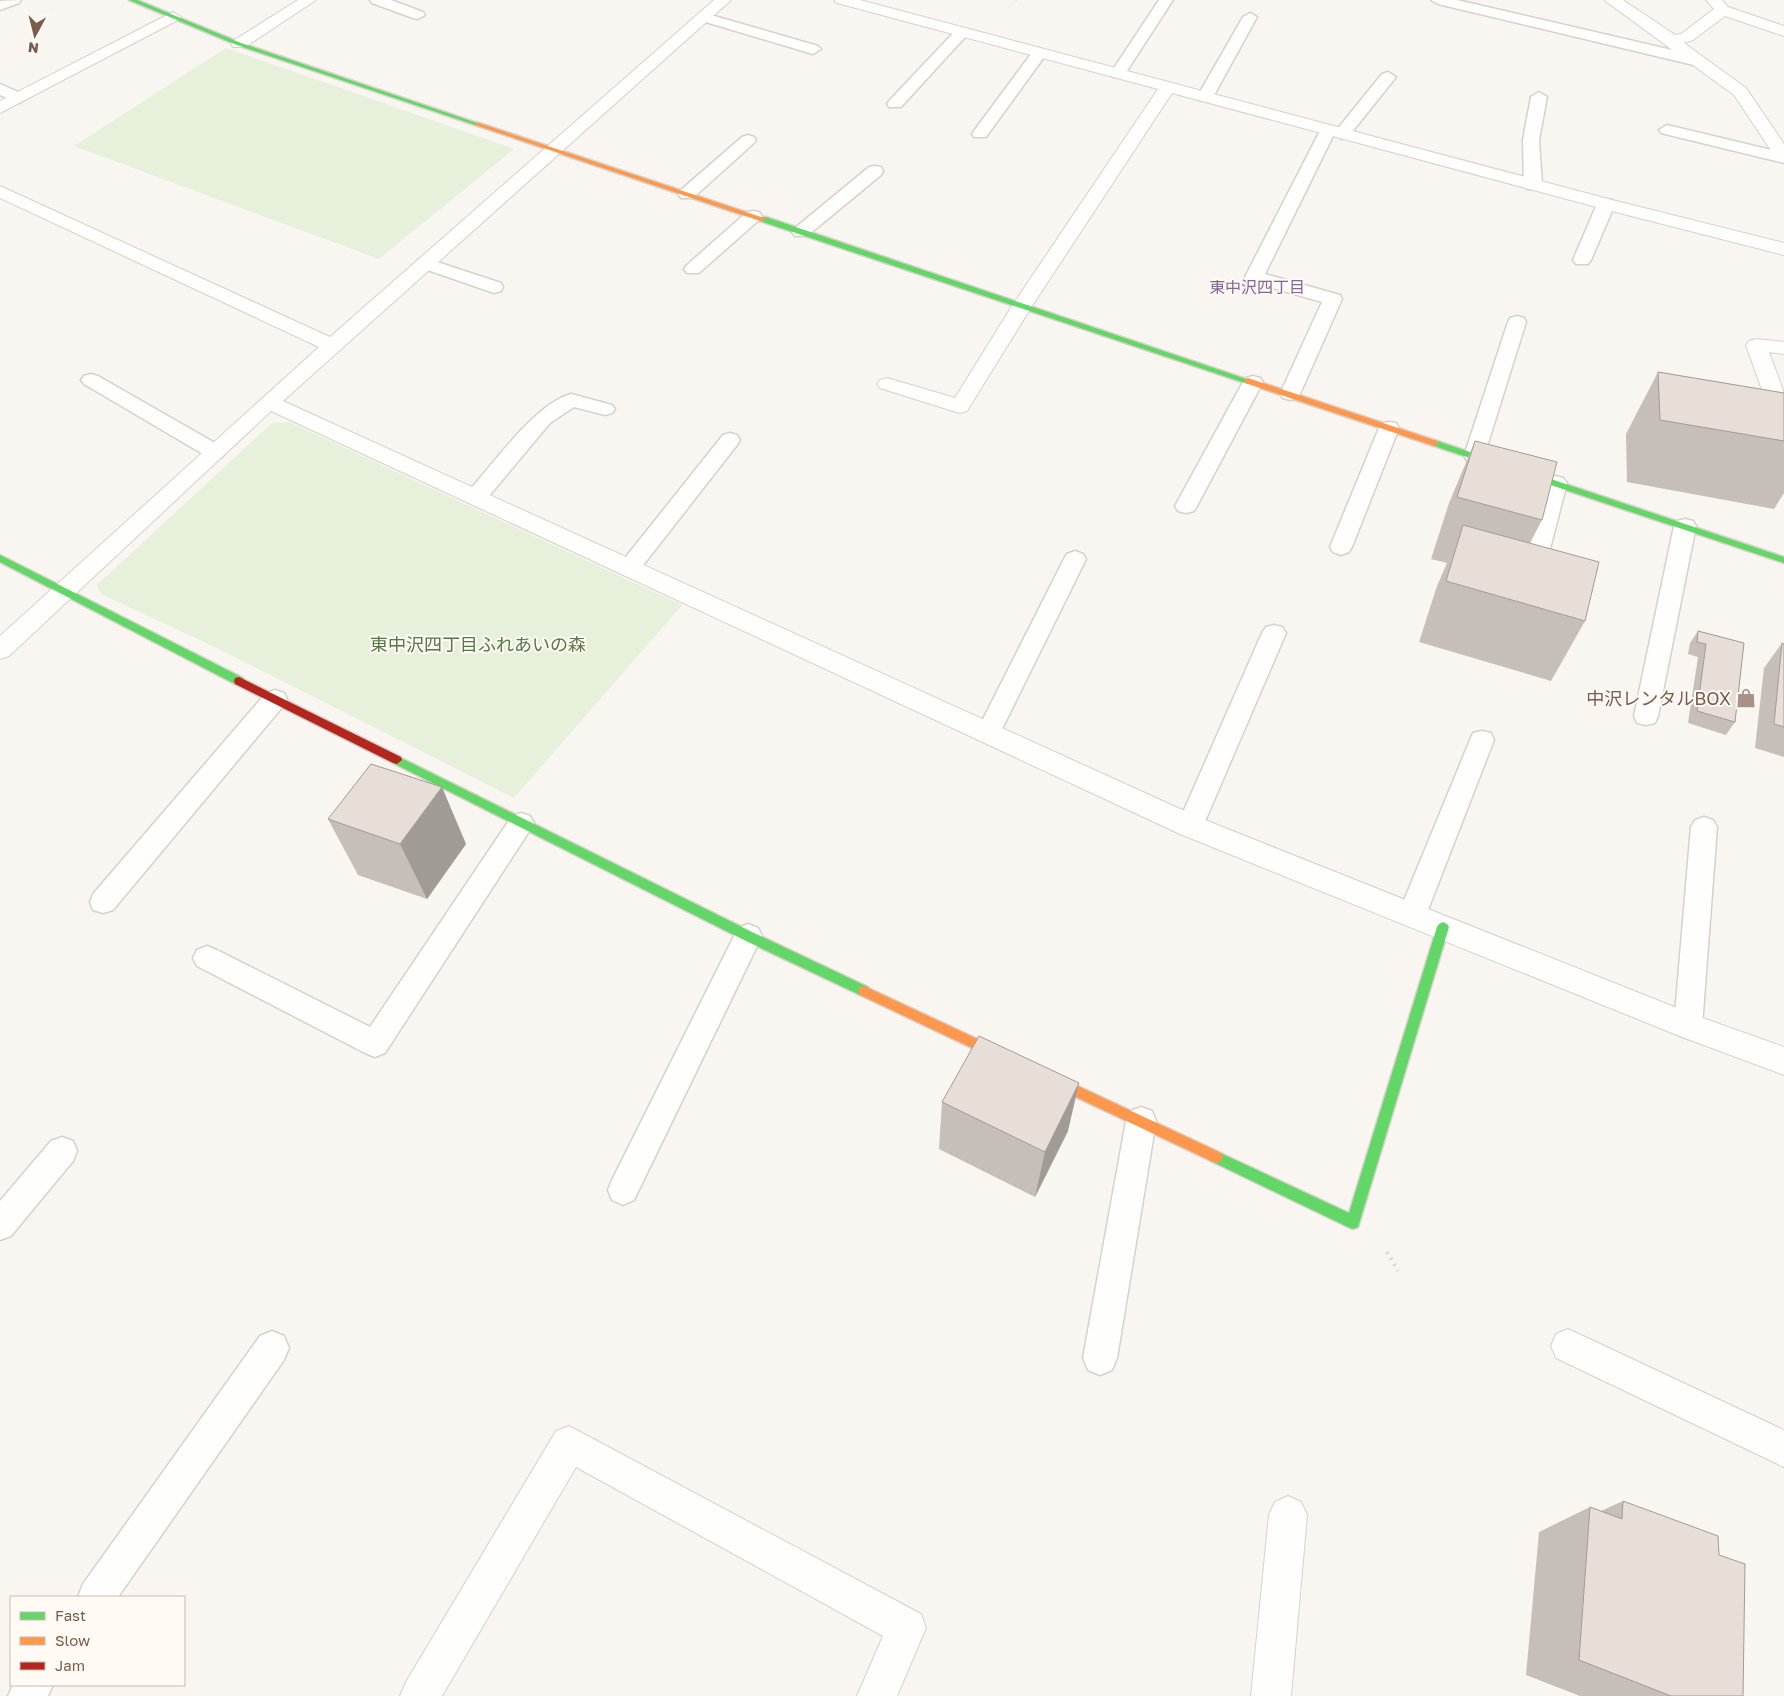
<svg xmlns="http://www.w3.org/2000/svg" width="1784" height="1696" font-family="'Golos Text','Noto Sans JP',sans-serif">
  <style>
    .green { fill: #e7f0db }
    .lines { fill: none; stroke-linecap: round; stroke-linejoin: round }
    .lane-casing { stroke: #d7d1cb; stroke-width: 3 }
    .street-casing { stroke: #d7d1cb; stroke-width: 2 }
    .fast-casing { stroke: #d9d2cb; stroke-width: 3 }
    .slow-casing { stroke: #d9d2cb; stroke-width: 3 }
    .jam-casing { stroke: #d9d2cb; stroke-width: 3 }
    .path-far1 { stroke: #dcd5d0; stroke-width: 2; stroke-dasharray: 0.5 2.5; stroke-linecap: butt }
    .path { stroke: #dcd5d0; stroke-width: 4; stroke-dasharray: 2 5; stroke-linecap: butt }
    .lane { fill: #fefefd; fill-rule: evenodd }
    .street { fill: #fefefd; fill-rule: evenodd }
    .fast { fill: #63d668; fill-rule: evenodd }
    .slow { fill: #ff974d; fill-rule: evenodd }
    .jam { fill: #b3261e; fill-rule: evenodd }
    .wall { fill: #c6bfb9 }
    .shaded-wall { fill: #a19b96 }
    .building { fill: #e6ded7; stroke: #a19b96 }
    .labels { text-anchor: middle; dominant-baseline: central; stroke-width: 4; stroke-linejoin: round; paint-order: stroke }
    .far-neighbourhood-label { font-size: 16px; fill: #846695; stroke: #fffaf3 }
    .park-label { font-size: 18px; fill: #537a41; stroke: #fffaf3 }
    .poi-label { font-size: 18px; fill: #7a5c4d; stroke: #fffaf3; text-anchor: end }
  </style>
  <rect width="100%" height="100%" fill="#f9f5f0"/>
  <!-- green -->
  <g class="green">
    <polygon points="226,48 514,149 379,259 74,146"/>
    <polygon points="289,422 682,605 514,798 219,649 101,594 97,585 272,423"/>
  </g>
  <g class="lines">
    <defs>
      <g id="lane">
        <polygon points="21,0 19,3 0,10 0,1"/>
        <polygon points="370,0 391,0 423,12 425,15 418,19 413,18 372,3"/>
        <polygon points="1159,0 1173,0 1123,77 1113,77 1110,74"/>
        <polygon points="1431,0 1457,0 1698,56 1706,61 1698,66 1438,4"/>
        <polygon points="704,13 818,46 821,49 813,54 699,20 697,17 699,14"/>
        <polygon points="1250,13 1257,17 1213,97 1211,100 1199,100 1197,97 1243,17"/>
        <polygon points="962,28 969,32 967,35 901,107 889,107 887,104 889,101 957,29"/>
        <polygon points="1039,48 1047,53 986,137 974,137 972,134 974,131 1034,50"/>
        <polygon points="1388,72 1396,77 1348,137 1342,139 1334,134 1265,274 1340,295 1342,299 1300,394 1297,398 1290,400 1283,398 1280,394 1322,302 1248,281 1245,277 1322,127 1334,127 1335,132 1382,74"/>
        <polygon points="0,84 25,95 27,98 19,103 0,95"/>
        <polygon points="1539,92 1547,97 1539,140 1542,185 1539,189 1527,189 1524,185 1523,140 1531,97"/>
        <polygon points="1667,125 1784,153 1784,163 1661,133 1659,130"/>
        <polygon points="748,135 754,137 756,140 754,143 693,198 681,198 678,194 681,190 742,137"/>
        <polygon points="875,166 881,167 883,171 881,175 807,236 795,236 792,232 795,228 869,167"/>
        <polygon points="1606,199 1612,200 1615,204 1591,260 1588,264 1576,264 1573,260 1597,204 1600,200"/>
        <polygon points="753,211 759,212 762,216 759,220 699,273 687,273 684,269 687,265 747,212"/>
        <polygon points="425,258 501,283 503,287 501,291 494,293 419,267 416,263 419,259"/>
        <polygon points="1517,316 1524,318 1526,322 1484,456 1481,461 1474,463 1467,461 1464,456 1508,322 1510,318"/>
        <polygon points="91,374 98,376 222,447 225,452 222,457 215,459 208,457 84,384 81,380 84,376"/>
        <polygon points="1253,376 1260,378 1263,382 1197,506 1194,511 1186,513 1178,511 1175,506 1243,382 1246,378"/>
        <path d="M571,394l41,11 3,4 -3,4 -7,2 -31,-8 -24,16 -66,79 -8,2 -8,-2 -3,-5 3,-5c25,-28 68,-89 103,-98z"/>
        <polygon points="1389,422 1396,423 1399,428 1352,547 1349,552 1341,555 1333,552 1330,547 1379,428 1382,423"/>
        <polygon points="730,433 737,435 740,440 737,445 637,573 629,576 621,573 618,568 621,563 723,435"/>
        <polygon points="1556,476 1563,478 1567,483 1542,580 1539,586 1531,588 1523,586 1520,580 1545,483 1549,478"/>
        <polygon points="1685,519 1693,521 1696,526 1658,716 1655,723 1646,725 1637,723 1634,716 1674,526 1677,521"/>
        <polygon points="1075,551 1083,554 1086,559 1000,733 997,740 988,742 979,740 976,733 1064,559 1067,554"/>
        <polygon points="1274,625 1282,627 1286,633 1203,826 1199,833 1190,836 1181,833 1177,826 1262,633 1266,627"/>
        <polygon points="275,690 284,693 287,699 284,705 113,910 103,913 93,910 90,902 93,894 266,693"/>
        <polygon points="1482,731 1491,733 1494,740 1426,915 1422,923 1412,926 1402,923 1398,915 1470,740 1473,733"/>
        <polygon points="521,813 530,816 534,823 530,830 385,1053 375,1057 365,1053 197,966 193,958 197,950 207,946 217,950 370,1027 512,816"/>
        <polygon points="1704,817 1713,820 1717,827 1702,1026 1698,1035 1688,1039 1678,1035 1674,1026 1691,827 1695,820"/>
        <polygon points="748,924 758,928 762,936 634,1200 623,1205 612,1200 608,1190 612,1180 738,928"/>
        <polygon points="1141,1107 1152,1111 1156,1121 1117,1358 1112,1370 1100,1375 1088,1370 1083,1358 1126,1121 1130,1111"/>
        <polygon points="62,1137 73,1141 77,1151 73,1161 11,1236 0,1240 0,1201 51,1141"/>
        <polygon points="272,1331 284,1336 289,1348 284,1360 118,1597 78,1597 83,1584 260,1336"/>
        <polygon points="13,1685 53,1685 48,1696 8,1696"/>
      </g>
      <g id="street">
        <polygon points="298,0 316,0 245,47 233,47 231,44 233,41"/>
        <polygon points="714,0 731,0 283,401 1200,818 1697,1016 1784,1047 1784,1075 1677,1035 1180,834 271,411 9,656 0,659 0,636 319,347 0,198 0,186 330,337"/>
        <polygon points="834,0 860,0 1612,200 1784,243 1784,255 1600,208 1172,93 1032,306 967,411 960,413 953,411 880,388 877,384 880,380 887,378 955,398 1012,306 1158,89 837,3"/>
        <polygon points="1604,0 1623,0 1675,35 1681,34 1714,9 1706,0 1722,0 1728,7 1784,26 1784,36 1725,16 1693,40 1684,43 1746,88 1784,144 1784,162 1778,161 1734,95"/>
        <polygon points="173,12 181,17 178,20 0,113 0,101"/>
        <polygon points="1756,339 1784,342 1784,354 1769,352 1784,393 1784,428 1776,426 1773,421 1746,345 1749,341"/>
        <polygon points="1568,1329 1784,1430 1784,1467 1556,1358 1551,1346 1556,1334"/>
        <polygon points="569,1426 921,1614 926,1628 897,1696 857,1696 883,1636 576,1467 442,1696 400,1696 406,1682 556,1431"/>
        <polygon points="1288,1496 1301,1502 1307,1515 1291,1696 1251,1696 1269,1515 1275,1502"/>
      </g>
      <g id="fast">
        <polygon points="129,0 137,0 241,43 480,124 475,125 237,45"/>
        <polygon points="760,217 766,217 1252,381 1248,384 1245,383 760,221"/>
        <polygon points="1434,440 1784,557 1784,563 1431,445 1431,441"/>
        <polygon points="0,555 243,678 244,681 239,685 235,684 0,562"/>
        <polygon points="397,756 752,932 868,987 870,991 868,995 864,996 860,995 744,940 393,763 392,760"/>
        <polygon points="1443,922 1447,924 1449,927 1358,1227 1353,1229 1348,1227 1211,1161 1209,1157 1211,1153 1216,1151 1349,1213 1437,927 1439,924"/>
      </g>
      <g id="slow">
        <polygon points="475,123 479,123 767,219 760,221 475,125"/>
        <polygon points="1248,378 1437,441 1438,443 1437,445 1431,445 1245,383 1245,379"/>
        <polygon points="864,986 1221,1153 1223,1157 1221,1161 1216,1163 1211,1161 860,995 858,991 860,987"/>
      </g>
      <polygon id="jam" points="239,677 401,757 402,760 397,764 393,763 235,684 234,681 235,678"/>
    </defs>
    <!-- lane casing -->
    <use href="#lane" class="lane-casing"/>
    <!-- street casing -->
    <use href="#street" class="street-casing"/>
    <!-- fast casing -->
    <use href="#fast" class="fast-casing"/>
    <!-- slow casing -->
    <use href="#slow" class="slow-casing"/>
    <!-- jam casing -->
    <use href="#jam" class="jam-casing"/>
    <!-- path-far1 -->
    <polyline class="path-far1" points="1009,6 1017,0"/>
    <!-- path -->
    <polyline class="path" points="1387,1252 1398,1271"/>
    <!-- lane -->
    <use href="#lane" class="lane"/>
    <!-- street -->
    <use href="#street" class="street"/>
    <!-- fast -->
    <use href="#fast" class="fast"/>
    <!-- slow -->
    <use href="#slow" class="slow"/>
    <!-- jam -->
    <use href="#jam" class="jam"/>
  </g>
  <!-- wall -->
  <g class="wall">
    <polygon points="1658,372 1784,393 1784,493 1774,509 1627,482 1626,434"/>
    <polygon points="1475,441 1542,520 1530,543 1585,621 1551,681 1419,642 1437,586 1447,563 1431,559 1449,503"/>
    <polygon points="1698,631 1744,643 1735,722 1726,735 1688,723 1698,657 1688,654 1690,643"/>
    <polygon points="1782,643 1784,644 1784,757 1755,748 1764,668"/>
    <polygon points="328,819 466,844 427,899 358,875"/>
    <polygon points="942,1102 1068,1131 1035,1197 939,1149"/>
    <polygon points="1623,1501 1719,1555 1743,1696 1580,1696 1526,1675 1539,1532 1590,1507 1601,1511"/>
  </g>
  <!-- shaded-wall -->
  <g class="shaded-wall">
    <polygon points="442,787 466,844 427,899 400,844"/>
    <polygon points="1079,1083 1068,1131 1035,1197 1045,1152"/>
  </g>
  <!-- building -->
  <g class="building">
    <polygon points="1658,372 1784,393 1784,441 1660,420"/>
    <polygon points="1475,441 1557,462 1542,520 1457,497"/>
    <polygon points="1463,525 1599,562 1585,621 1446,581"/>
    <polygon points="1698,631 1744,643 1735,722 1697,711 1706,644 1697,642"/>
    <polygon points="1782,643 1784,644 1784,727 1774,724"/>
    <polygon points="371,764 442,787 400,844 328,819"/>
    <polygon points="979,1036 1079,1083 1045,1152 942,1102"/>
    <polygon points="1623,1501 1718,1536 1719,1555 1745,1564 1743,1696 1671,1696 1579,1660 1590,1507 1622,1519"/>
  </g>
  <!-- icons -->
  <defs>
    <symbol id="shop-bare" viewBox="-9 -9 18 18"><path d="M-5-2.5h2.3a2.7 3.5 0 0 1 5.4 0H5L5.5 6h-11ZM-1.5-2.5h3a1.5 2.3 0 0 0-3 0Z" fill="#a69286" stroke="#fffaf3" stroke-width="2.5" paint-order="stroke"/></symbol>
  </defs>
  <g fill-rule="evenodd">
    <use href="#shop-bare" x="1732" y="684" width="28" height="28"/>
  </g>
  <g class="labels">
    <!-- far-neighbourhood labels -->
    <g class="far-neighbourhood-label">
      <text x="1257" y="287">東中沢四丁目</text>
    </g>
    <!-- park labels -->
    <g class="park-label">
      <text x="478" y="644">東中沢四丁目ふれあいの森</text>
    </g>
    <!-- poi labels -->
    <g class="poi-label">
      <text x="1731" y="698">中沢レンタルBOX</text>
    </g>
  </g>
  <!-- legend -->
  <rect x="10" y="1596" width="175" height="90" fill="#fffaf3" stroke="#cabbb1"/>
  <rect x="20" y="1612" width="25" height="8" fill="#63d668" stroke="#cabbb1"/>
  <text x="55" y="1621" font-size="15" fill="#7a5c4d">Fast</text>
  <rect x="20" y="1637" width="25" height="8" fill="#ff974d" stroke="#cabbb1"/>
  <text x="55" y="1646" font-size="15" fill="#7a5c4d">Slow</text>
  <rect x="20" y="1662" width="25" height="8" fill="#b3261e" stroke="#cabbb1"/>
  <text x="55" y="1671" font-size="15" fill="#7a5c4d">Jam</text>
  <!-- north arrow -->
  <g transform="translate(35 35) rotate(187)" stroke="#fffaf3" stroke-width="4" paint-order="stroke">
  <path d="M0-4L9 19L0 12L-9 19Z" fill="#7a5c4d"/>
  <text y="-8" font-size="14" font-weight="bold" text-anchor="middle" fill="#7a5c4d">N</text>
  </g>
</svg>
